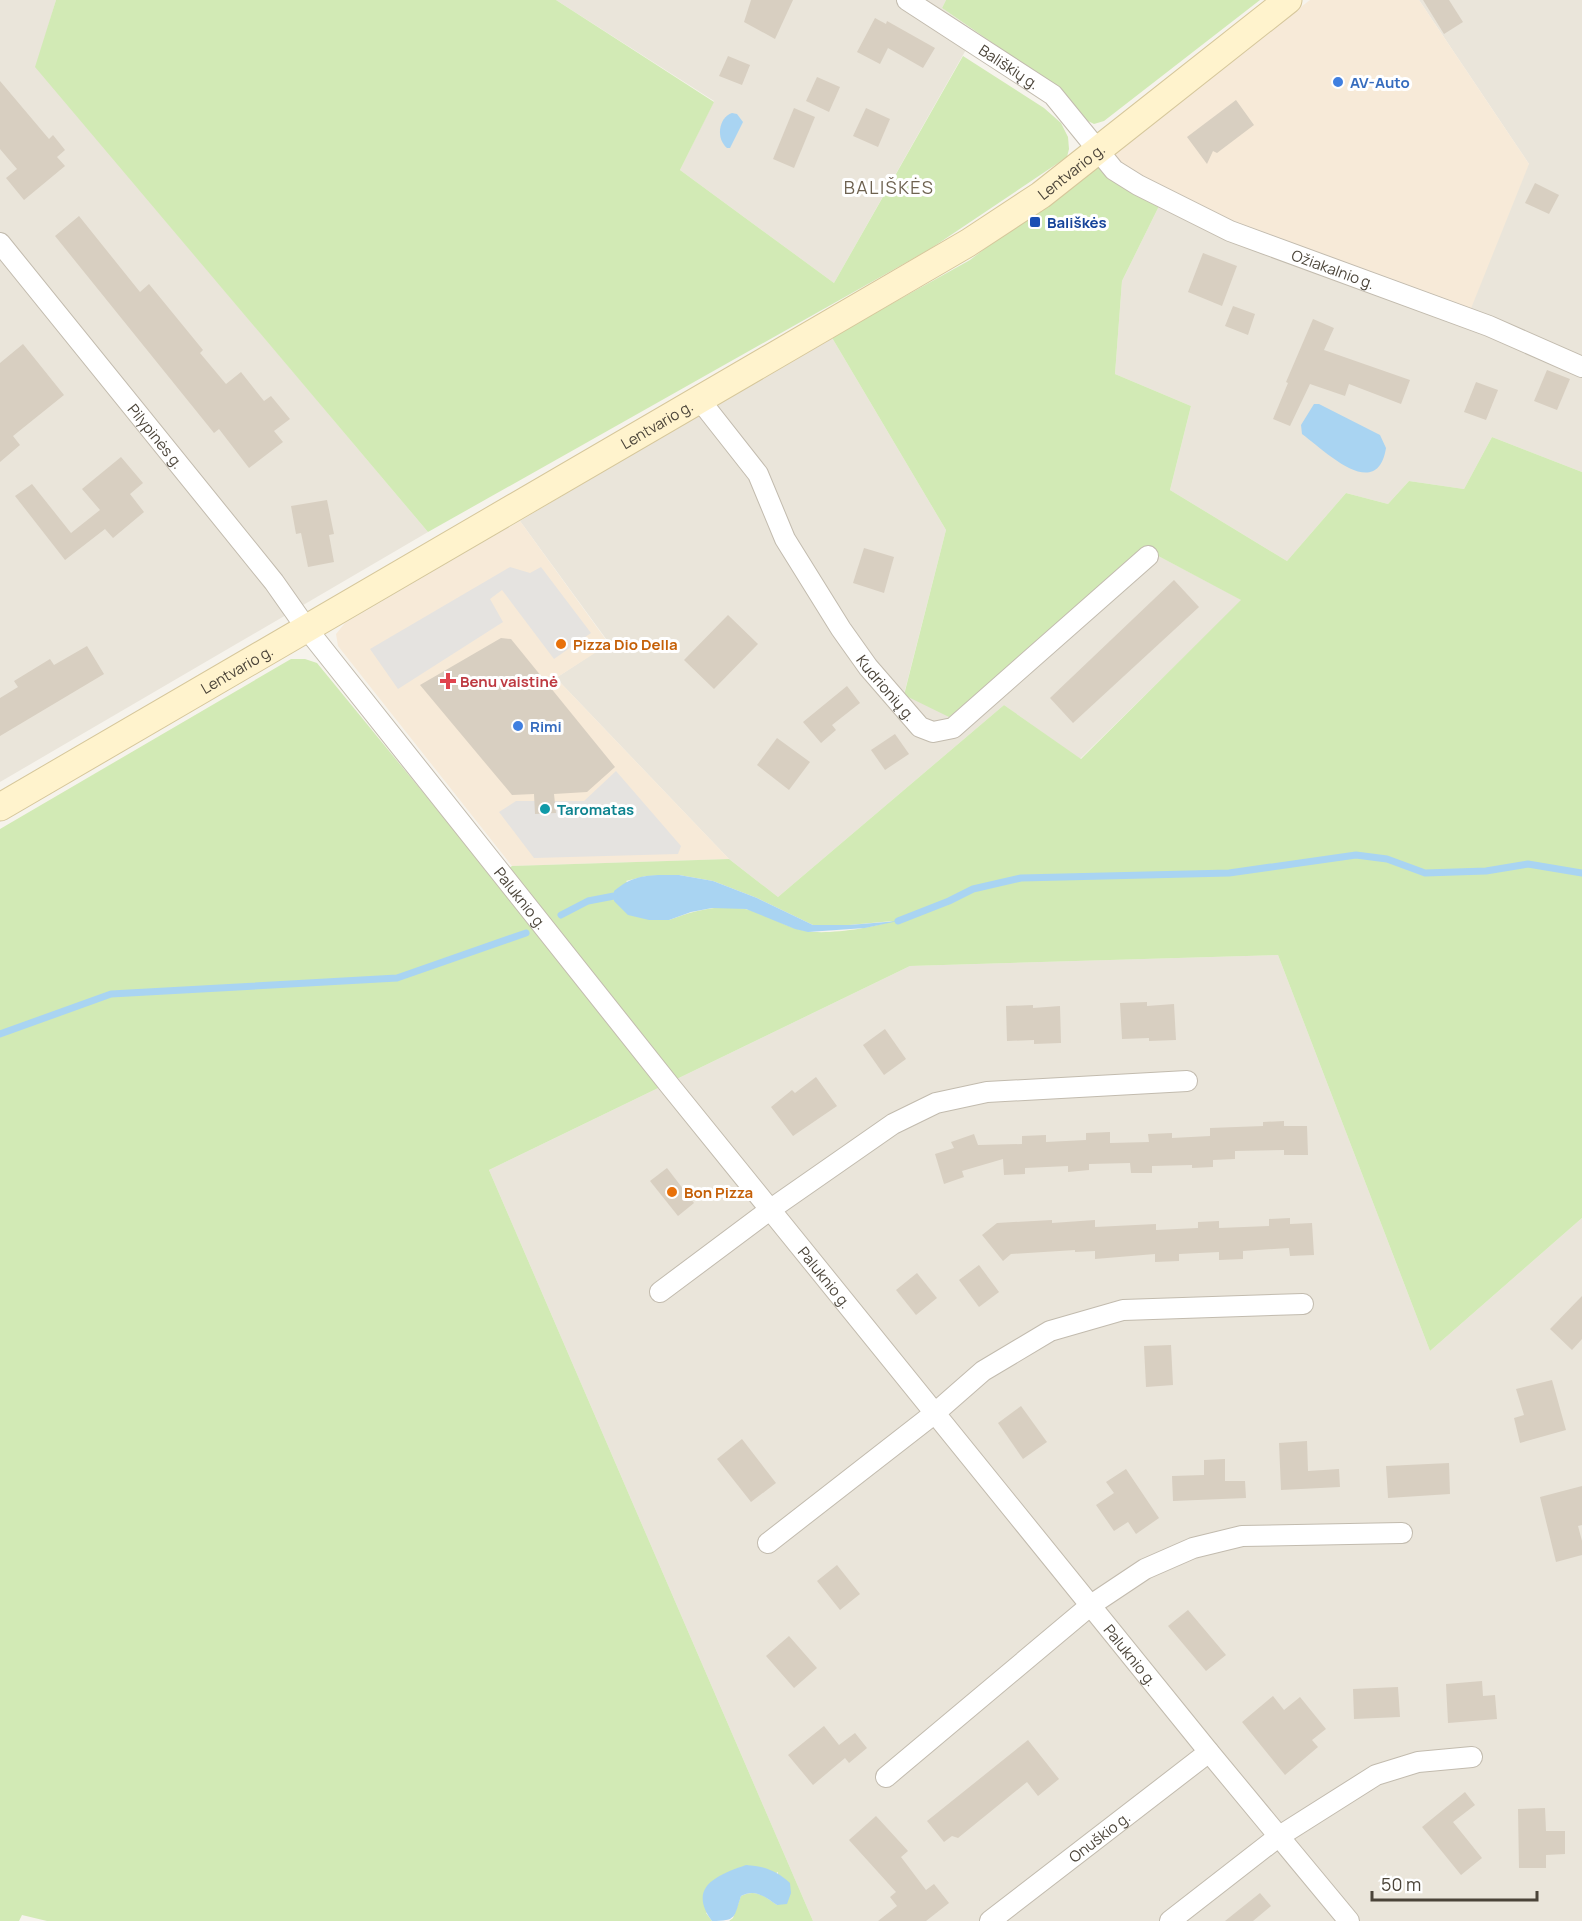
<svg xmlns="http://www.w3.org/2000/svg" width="1582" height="1921" font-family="Manrope,sans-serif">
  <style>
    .residential { fill: #eae5da }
    .commercial { fill: #f7ead8 }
    .green { fill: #d2eab5; fill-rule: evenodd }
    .parking { fill: #e5e3e0 }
    .water { fill: #a9d4f2 }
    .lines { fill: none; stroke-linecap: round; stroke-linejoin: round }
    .stream { stroke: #a9d4f2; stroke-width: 7 }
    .building { fill: #d8cfc1 }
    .minor-casing { stroke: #c2bbae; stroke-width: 22 }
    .secondary-casing { stroke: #d6c79b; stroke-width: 29 }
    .minor { stroke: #fff; stroke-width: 20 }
    .secondary { stroke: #fff3cd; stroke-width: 27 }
    .shop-dot { fill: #3f7fe0; stroke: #fff; stroke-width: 2 }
    .transit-dot { fill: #1a4fb4; stroke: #fff; stroke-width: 2 }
    .food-dot { fill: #e8710a; stroke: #fff; stroke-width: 2 }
    .health-dot { fill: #e0444e; stroke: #fff; stroke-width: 2 }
    .culture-dot { fill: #0f9aa8; stroke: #fff; stroke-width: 2 }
    .labels { text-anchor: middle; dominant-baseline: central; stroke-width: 6; stroke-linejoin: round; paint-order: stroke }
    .street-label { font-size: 15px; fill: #4b4439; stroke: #fff }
    .shop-label { font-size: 15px; font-weight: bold; fill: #366cbe; stroke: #fff; text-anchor: start }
    .transit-label { font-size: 15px; font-weight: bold; fill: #164399; stroke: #fff; text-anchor: start }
    .food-label { font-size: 15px; font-weight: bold; fill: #c56008; stroke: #fff; text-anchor: start }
    .health-label { font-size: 15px; font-weight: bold; fill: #be3a42; stroke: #fff; text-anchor: start }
    .culture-label { font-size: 15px; font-weight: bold; fill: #0d838f; stroke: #fff; text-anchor: start }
    .quarter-label { font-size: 18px; letter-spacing: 1.5px; fill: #6e6250; stroke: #fff }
  </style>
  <rect width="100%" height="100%" fill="#f6f3ec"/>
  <!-- residential -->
  <g class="residential">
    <polygon points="0,0 56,0 36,67 428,532 0,782"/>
    <polygon points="556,0 946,0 942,8 976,32 834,283 680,170 714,101"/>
    <polygon points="1419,0 1582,0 1582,472 1492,437 1464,489 1409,481 1388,504 1346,493 1287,561 1170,490 1191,406 1115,374 1122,281 1161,202 1529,164"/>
    <polygon points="831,336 946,530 904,694 1147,550 1242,600 1080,759 1004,705 778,897 729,859 556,678 609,643 520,521"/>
    <polygon points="1278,955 1430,1351 1582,1218 1582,1921 813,1921 489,1170 910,966"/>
  </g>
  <!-- commercial -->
  <g class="commercial">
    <polygon points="1310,0 1419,0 1529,164 1470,311 1161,202 1095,165"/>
    <polygon points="520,521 609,644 556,678 729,859 512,866 338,646 336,634 345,623"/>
  </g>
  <!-- green -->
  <g class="green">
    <polygon points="56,0 556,0 714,102 680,170 834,283 963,56 1044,108 1061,123 1068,137 1069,149 1067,157 930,249 428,532 35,67"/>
    <polygon points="946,0 1260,0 1104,121 1094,124 1088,121 1052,84 942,8"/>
    <path d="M1095,165l66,37 -39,79 -7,93 76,32 -21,84 117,71 59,-68 42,11 21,-23 55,8 28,-52 90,35v746l-152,133 -152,-396 -368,11 -421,204 324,751h-84l4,-3 8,-22c15,-8 24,1 36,9l1,-33 -72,41 6,8h-665l-25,-6 -3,6h-19v-1092l291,-170h14l12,4 177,216 18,-13 217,-7 49,38 226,-192 77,54 160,-159 -94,-50 -198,167 -45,-22 42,-165 -115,-194 53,-28 86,-48zM679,875l34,6 44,17 56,27h36l44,-4c-21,7 -66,14 -87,10 -21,-3 -40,-18 -61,-22 -27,-5 -51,2 -76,11l-43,-39 20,-5z"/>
  </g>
  <!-- parking -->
  <g class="parking">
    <polygon points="510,567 530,573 541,567 591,633 554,659 502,590 490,599 503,622 398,689 370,649"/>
    <polygon points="616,771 681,846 678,854 534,858 499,812 516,801 584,801"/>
  </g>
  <!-- water -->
  <g class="water">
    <path d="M732,113l5,1 6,8 -13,26h-3c-11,-9 -9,-30 5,-35z"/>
    <path d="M1314,404h5l61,31 6,13c-9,55 -61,3 -84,-14l-1,-9z"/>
    <path d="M679,875l34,6 44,17 56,27h36l49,-4 -33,7 -57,4 -13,-3 -49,-20 -34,-1 -21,4 -22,8h-20l-21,-5 -14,-14v-10c21,-18 38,-16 65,-16z"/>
    <path d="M746,1865c18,1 31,6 44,18l1,10 -4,11 -10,1c-12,-8 -22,-17 -36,-9 -7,21 -4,25 -29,25 -25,-34 5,-46 34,-56z"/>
  </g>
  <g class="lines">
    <!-- stream -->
    <g class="stream">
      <polyline points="561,915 588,901 614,896"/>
      <polyline points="898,921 949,901 973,889 1021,878 1229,873 1356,855 1387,859 1425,873 1486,871 1528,864 1582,873"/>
      <polyline points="0,1034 111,994 397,978 526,933"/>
    </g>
  </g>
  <!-- building -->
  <g class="building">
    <polygon points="751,0 793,0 775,39 744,22"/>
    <polygon points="1423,0 1449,0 1463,22 1444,34"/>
    <polygon points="875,18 886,24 887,21 935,48 923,68 888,48 880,64 857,52"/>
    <polygon points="728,56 750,65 742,85 719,76"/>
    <polygon points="817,77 840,87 829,112 806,101"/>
    <polygon points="0,81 49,139 53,135 65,150 57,157 65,166 24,200 6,178 17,169 0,149"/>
    <polygon points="1236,100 1254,125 1217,153 1213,151 1207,164 1187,137"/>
    <polygon points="794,108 815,117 794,168 773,159"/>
    <polygon points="866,108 890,119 878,147 853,136"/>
    <polygon points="1535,183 1559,195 1549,214 1525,203"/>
    <polygon points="79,216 140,292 149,284 203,350 200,353 226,384 241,372 264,401 271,396 290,419 274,431 283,442 249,468 219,429 214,433 55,236"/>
    <polygon points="1203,253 1237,266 1222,306 1188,292"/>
    <polygon points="1233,306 1255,314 1248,335 1225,326"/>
    <polygon points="1313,319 1334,328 1324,350 1410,380 1401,404 1349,384 1345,396 1310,384 1290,426 1273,419 1288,383 1286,382"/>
    <polygon points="23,344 64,395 13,436 20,445 0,462 0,363"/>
    <polygon points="1547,370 1570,379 1557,410 1534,401"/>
    <polygon points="1476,382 1498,390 1486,420 1464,412"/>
    <polygon points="121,457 143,483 130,494 144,512 113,538 105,529 65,560 15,496 32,484 71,533 100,510 82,489"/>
    <polygon points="327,500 334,534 329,535 334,562 308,567 301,533 296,534 291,506"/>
    <polygon points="864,548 894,557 884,593 853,583"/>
    <polygon points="1174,580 1199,607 1073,723 1050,698"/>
    <polygon points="728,615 758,644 714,689 684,660"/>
    <polygon points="501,638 511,639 615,767 587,792 554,794 556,813 535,814 534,794 512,795 420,685"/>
    <polygon points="87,646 104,674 0,736 0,698 18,687 14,681 50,659 54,665"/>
    <polygon points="847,686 860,703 832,725 836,730 821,743 803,722"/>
    <polygon points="895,734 909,754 885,770 871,750"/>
    <polygon points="777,738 810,762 789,790 757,765"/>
    <polygon points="1147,1002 1147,1006 1174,1004 1176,1040 1149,1041 1149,1038 1122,1039 1120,1003"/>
    <polygon points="1033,1005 1033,1008 1060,1006 1061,1043 1034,1044 1034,1040 1007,1041 1006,1006"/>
    <polygon points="885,1029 906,1059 884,1075 863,1045"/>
    <polygon points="816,1077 837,1106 793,1136 771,1107 792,1090 795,1093"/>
    <polygon points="1284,1121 1284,1126 1307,1126 1308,1155 1284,1155 1284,1150 1235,1151 1235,1159 1213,1160 1213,1167 1192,1168 1192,1165 1152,1166 1152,1173 1131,1173 1130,1163 1089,1164 1089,1170 1068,1172 1068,1166 1025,1168 1025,1174 1004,1175 1003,1159 962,1171 964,1177 944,1184 935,1154 954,1148 951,1142 974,1134 978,1145 1022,1144 1022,1136 1046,1135 1046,1142 1086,1140 1086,1133 1110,1132 1110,1143 1149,1142 1148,1134 1172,1133 1172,1138 1210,1136 1210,1128 1263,1126 1263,1122"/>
    <polygon points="667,1168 694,1203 678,1216 650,1181"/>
    <polygon points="1290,1218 1290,1224 1312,1223 1314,1255 1290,1256 1289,1248 1243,1251 1243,1259 1219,1260 1219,1252 1179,1254 1179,1261 1155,1262 1155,1254 1095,1259 1095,1251 1075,1252 1075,1250 1011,1254 1003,1261 982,1235 997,1223 1052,1220 1052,1223 1095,1220 1095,1227 1156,1224 1156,1230 1198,1228 1198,1222 1219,1221 1219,1228 1269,1226 1269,1219"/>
    <polygon points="979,1265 999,1292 979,1307 959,1280"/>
    <polygon points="917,1273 937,1298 916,1315 896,1290"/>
    <polygon points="1582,1296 1582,1339 1572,1350 1550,1329"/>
    <polygon points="1171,1345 1173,1385 1146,1387 1144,1346"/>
    <polygon points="1552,1380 1566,1430 1520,1443 1514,1418 1524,1415 1516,1389"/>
    <polygon points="1021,1406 1047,1442 1023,1459 998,1423"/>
    <polygon points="742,1439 776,1483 751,1502 717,1459"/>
    <polygon points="1307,1441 1308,1471 1339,1469 1340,1487 1281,1490 1279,1443"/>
    <polygon points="1225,1459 1225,1481 1245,1481 1246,1498 1173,1501 1172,1476 1204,1475 1204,1460"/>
    <polygon points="1449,1463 1450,1494 1388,1498 1386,1466"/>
    <polygon points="1126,1469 1159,1518 1136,1534 1128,1522 1114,1531 1096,1505 1114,1493 1106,1482"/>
    <polygon points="1582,1486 1582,1525 1578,1526 1582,1541 1582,1555 1556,1562 1540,1497"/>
    <polygon points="837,1565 860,1594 840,1610 817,1581"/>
    <polygon points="1188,1610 1226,1655 1206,1671 1168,1626"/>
    <polygon points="789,1636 817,1668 794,1688 766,1656"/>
    <polygon points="1482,1681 1483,1696 1495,1695 1497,1719 1448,1723 1446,1684"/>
    <polygon points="1398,1687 1400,1717 1354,1719 1353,1689"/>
    <polygon points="1273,1696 1284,1710 1300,1697 1326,1729 1312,1740 1318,1747 1285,1775 1242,1722"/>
    <polygon points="824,1726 839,1745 855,1733 867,1748 849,1763 845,1758 813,1785 788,1755"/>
    <polygon points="1028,1740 1059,1779 1038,1796 1027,1782 958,1838 952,1836 944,1842 927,1821"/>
    <polygon points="1465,1792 1475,1805 1453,1822 1482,1858 1461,1875 1422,1827"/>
    <polygon points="1545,1808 1546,1831 1565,1831 1565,1854 1546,1855 1546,1868 1519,1868 1518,1809"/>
    <polygon points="876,1816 908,1851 901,1857 926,1890 934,1884 949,1903 926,1921 878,1921 897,1906 890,1897 896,1892 849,1840"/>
    <polygon points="1260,1893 1271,1906 1253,1921 1225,1921"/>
  </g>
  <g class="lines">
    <defs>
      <g id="minor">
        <path id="s1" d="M907,0l146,95 61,75 24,15 92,46 259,95 93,41"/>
        <path id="s2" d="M0,243l274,339 33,47 364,458 538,665 140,169"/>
        <path id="s3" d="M699,399l59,75 27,65 56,90 27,38 52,60 13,5 20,-4 195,-172"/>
        <polyline points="660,1292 771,1209 893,1124 936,1103 987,1092 1187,1081"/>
        <polyline points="768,1543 935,1413 983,1371 1050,1331 1123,1310 1303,1304"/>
        <polyline points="886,1777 1091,1605 1145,1569 1193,1548 1242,1536 1402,1533"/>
        <path id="s4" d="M990,1921l219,-169"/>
        <polyline points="1170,1921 1278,1837 1376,1775 1418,1762 1472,1757"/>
      </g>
      <g id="secondary">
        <path id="s5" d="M0,807l968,-564 73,-48 247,-195"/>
      </g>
    </defs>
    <!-- minor casing -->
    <use href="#minor" class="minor-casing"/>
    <!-- secondary casing -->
    <use href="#secondary" class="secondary-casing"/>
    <!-- minor -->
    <use href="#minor" class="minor"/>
    <!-- secondary -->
    <use href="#secondary" class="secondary"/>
  </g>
  <!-- markers -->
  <g class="shop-dot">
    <circle cx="1338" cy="82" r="6"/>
    <circle cx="518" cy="726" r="6"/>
  </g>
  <rect class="transit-dot" x="1029" y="216" width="12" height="12" rx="3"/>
  <g class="food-dot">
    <circle cx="561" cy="644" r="6"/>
    <circle cx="672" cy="1192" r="6"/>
  </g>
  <path class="health-dot" d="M445 672h6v6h6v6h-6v6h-6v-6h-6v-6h6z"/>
  <circle class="culture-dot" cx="545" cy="809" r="6"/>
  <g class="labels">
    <!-- street labels -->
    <g class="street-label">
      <text stroke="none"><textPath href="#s1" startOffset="122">Bališkių g.</textPath></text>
      <text stroke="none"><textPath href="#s5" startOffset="1246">Lentvario g.</textPath></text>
      <text stroke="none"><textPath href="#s1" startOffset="512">Ožiakalnio g.</textPath></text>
      <text stroke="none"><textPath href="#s5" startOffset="760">Lentvario g.</textPath></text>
      <text stroke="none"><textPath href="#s2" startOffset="248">Pilypinės g.</textPath></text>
      <text stroke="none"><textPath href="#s5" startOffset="274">Lentvario g.</textPath></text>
      <text stroke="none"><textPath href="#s3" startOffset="346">Kudrionių g.</textPath></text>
      <text stroke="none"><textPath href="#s2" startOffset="837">Paluknio g.</textPath></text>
      <text stroke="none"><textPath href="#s2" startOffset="1323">Paluknio g.</textPath></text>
      <text stroke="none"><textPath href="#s2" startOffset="1809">Paluknio g.</textPath></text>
      <text stroke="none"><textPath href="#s4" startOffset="138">Onuškio g.</textPath></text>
    </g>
    <!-- shop labels -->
    <g class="shop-label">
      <text x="1350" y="82">AV-Auto</text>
      <text x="530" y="726">Rimi</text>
    </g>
    <!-- transit labels -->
    <g class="transit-label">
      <text x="1047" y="222">Bališkės</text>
    </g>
    <!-- food labels -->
    <g class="food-label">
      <text x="573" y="644">Pizza Dio Della</text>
      <text x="684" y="1192">Bon Pizza</text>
    </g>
    <!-- health labels -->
    <g class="health-label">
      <text x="460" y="681">Benu vaistinė</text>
    </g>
    <!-- culture labels -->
    <g class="culture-label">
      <text x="557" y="809">Taromatas</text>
    </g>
    <!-- quarter labels -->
    <g class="quarter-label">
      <text x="889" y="187">BALIŠKĖS</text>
    </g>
  </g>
  <!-- scale -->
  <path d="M1372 1891v9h165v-9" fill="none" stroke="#4b4439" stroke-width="3"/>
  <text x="1381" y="1891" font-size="18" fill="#4b4439" stroke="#ffffff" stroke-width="4.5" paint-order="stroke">50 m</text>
</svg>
